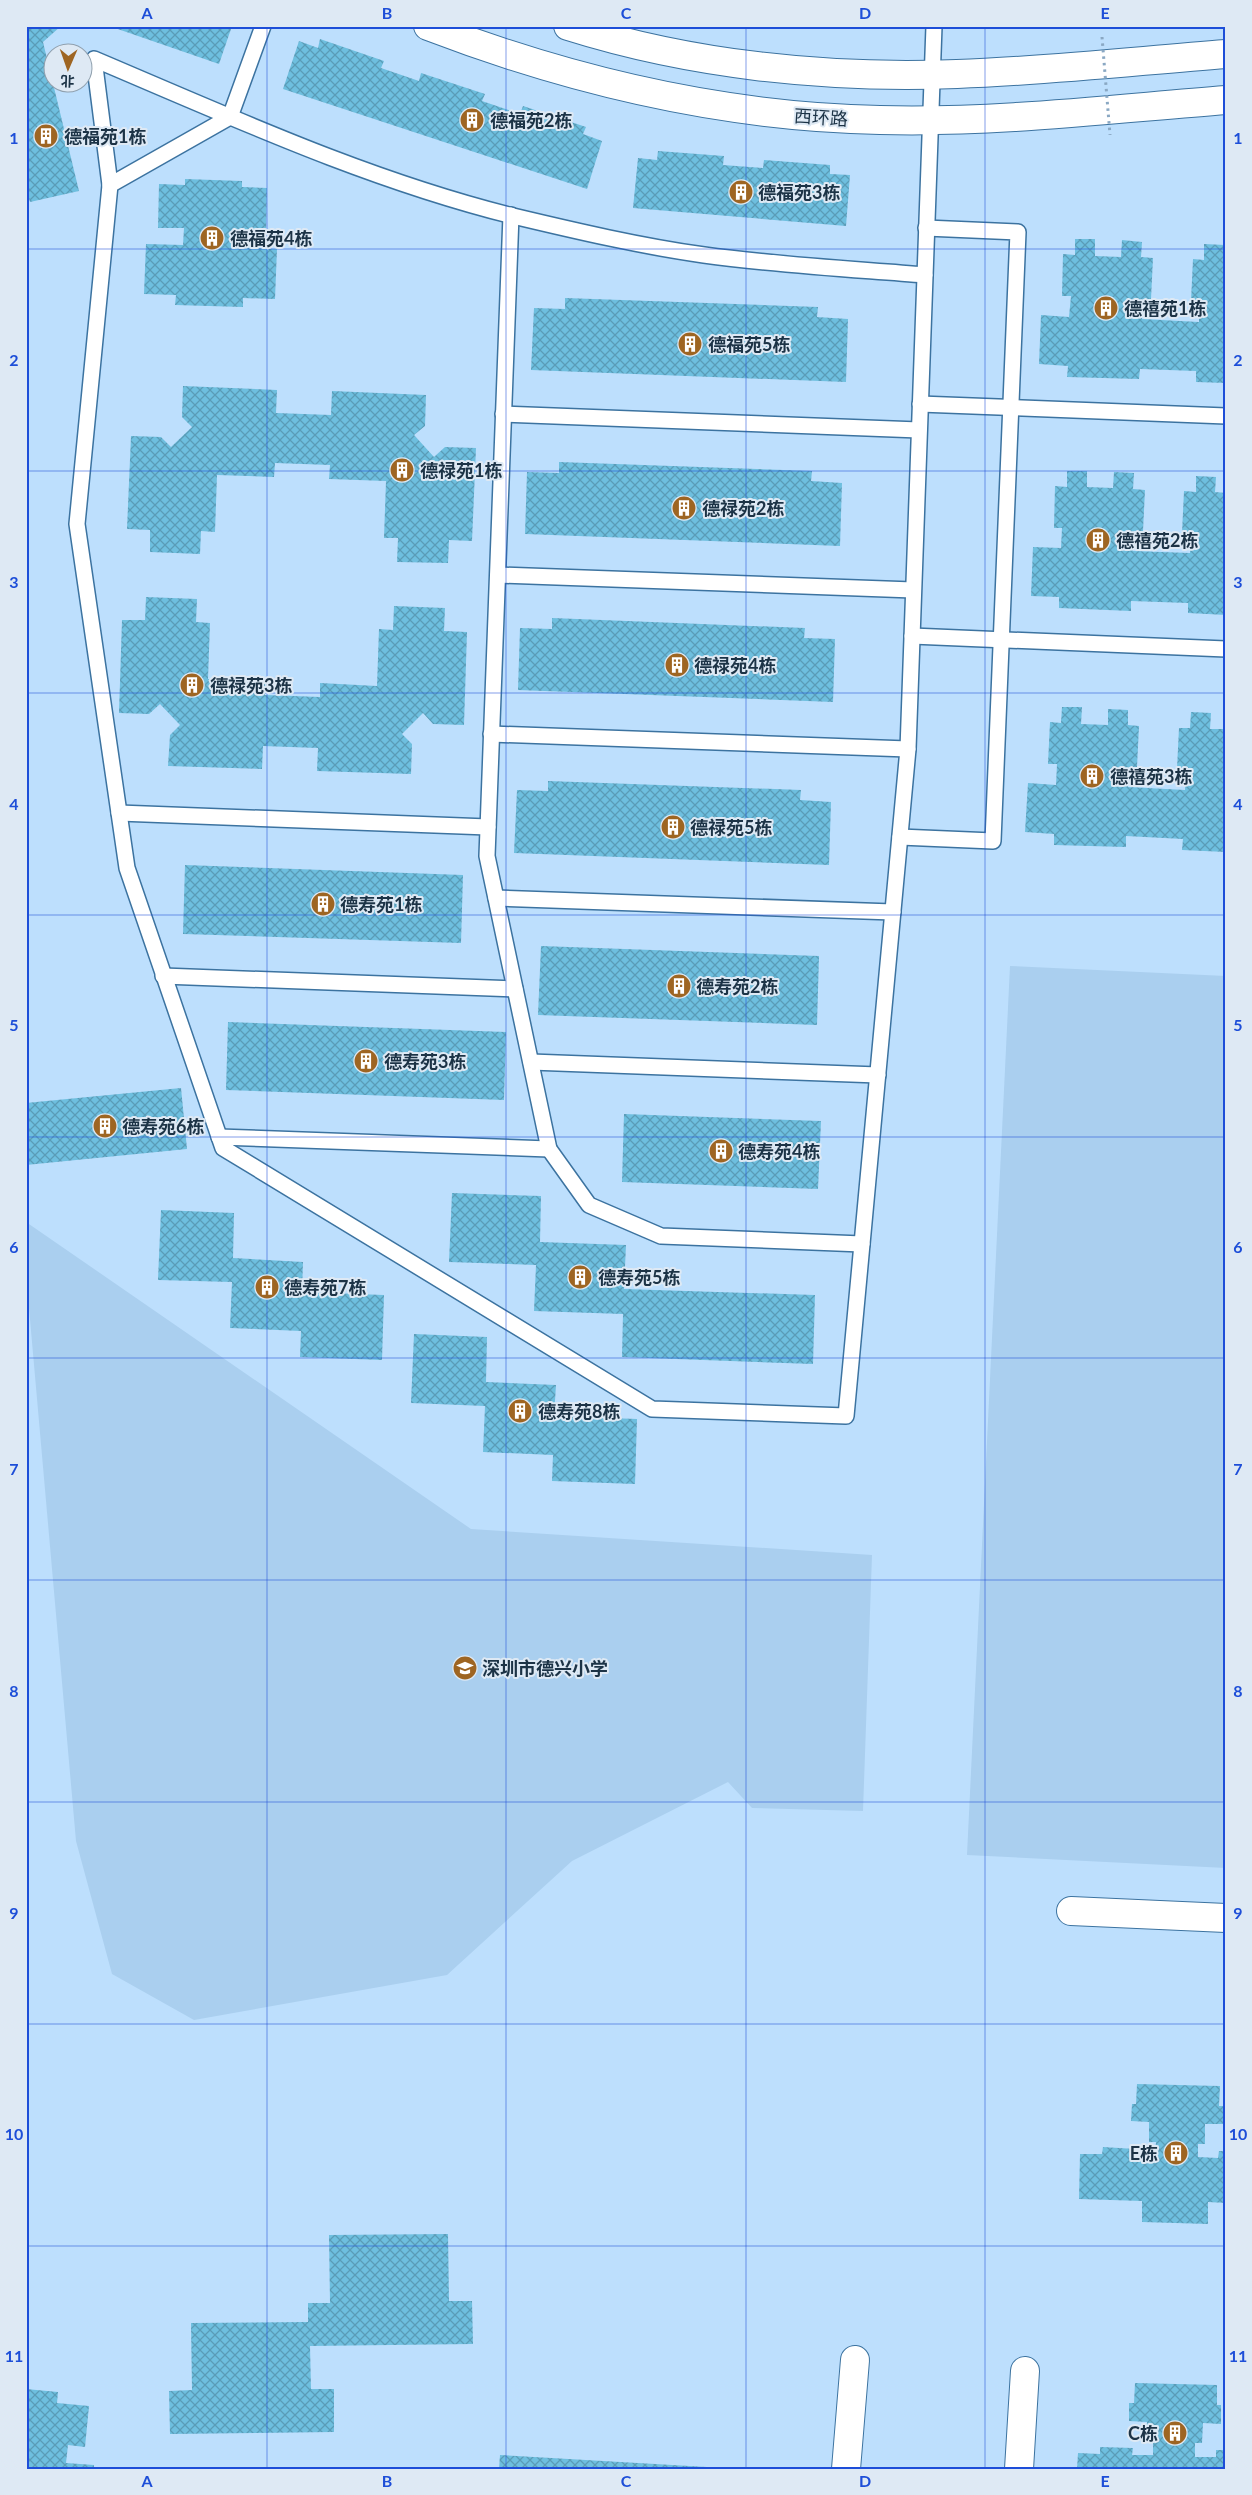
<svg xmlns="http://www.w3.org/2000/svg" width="1252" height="2495" font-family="Lato,'Noto Sans SC',sans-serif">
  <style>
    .built { fill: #aacfef }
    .building { fill: url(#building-cross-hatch) }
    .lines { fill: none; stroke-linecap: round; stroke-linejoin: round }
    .lane-casing { stroke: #3c73a0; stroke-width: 18 }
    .street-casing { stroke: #3c73a0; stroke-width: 30 }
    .secondary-casing { stroke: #3c73a0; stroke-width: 30 }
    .lane { stroke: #fff; stroke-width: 15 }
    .street { stroke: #fff; stroke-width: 28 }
    .secondary { stroke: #fff; stroke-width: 28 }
    .path-bridge { stroke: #8aa8c3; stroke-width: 3; stroke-dasharray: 2.5 4; stroke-linecap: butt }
    .grid { fill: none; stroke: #1d4ed8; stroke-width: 1; stroke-opacity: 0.55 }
    .labels { text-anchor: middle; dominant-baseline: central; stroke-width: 4; stroke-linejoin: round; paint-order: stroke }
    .street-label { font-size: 18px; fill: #1c3346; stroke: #dee9f4 }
    .poi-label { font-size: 18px; font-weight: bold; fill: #1c3346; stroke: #dee9f4; text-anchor: start }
    .neatline { fill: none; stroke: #1d4ed8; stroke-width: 2 }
    .grid-label { font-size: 16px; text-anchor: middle; font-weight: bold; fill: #1d4ed8 }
  </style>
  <defs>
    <pattern id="building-cross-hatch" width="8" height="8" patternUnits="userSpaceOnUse" patternTransform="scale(1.25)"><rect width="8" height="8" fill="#6ebfdf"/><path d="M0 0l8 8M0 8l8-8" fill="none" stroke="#5a9cb7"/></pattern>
  </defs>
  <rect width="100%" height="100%" fill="#bddffd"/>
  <!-- built -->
  <g class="built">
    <polygon points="1010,966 1226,976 1226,1868 967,1855"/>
    <polygon points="26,1222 471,1529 872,1555 863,1811 752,1808 728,1782 572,1861 447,1975 194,2020 112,1974 76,1841 26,1274"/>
  </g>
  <!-- building -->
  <g class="building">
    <polygon points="26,26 61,26 43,42 79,191 30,202 26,189"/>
    <polygon points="109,26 232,26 219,64"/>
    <polygon points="320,39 384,61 381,68 419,81 421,73 485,94 482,101 520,114 523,106 586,127 583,134 602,141 587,189 283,89 299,41 318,48"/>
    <polygon points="658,151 724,156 723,165 763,168 764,160 830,165 830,174 850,175 846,226 633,208 638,158 657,160"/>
    <polygon points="185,179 242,181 242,187 267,188 266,232 240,231 240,247 277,249 275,299 243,298 243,307 175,305 176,295 144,294 146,244 183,245 184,228 158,228 159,184 185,185"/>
    <polygon points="1075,239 1095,239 1095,256 1121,257 1122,240 1142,242 1141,257 1153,258 1151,299 1143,299 1142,319 1199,322 1199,301 1191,301 1193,259 1204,260 1204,244 1225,245 1226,383 1196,382 1196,371 1140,369 1139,379 1067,377 1068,366 1039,364 1041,315 1069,317 1071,296 1062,296 1063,254 1075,255"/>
    <polygon points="565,298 818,307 817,317 848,319 846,382 531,370 534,308 565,309"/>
    <polygon points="183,386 277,390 276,413 331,415 332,391 426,395 425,426 414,435 434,457 445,447 476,448 472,541 449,540 448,563 397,562 398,538 384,538 386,481 329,479 330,465 275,463 274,477 217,475 215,532 201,531 200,554 150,552 150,530 127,529 131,436 161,437 171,447 192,427 182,417"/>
    <polygon points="559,462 812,471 811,481 842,483 840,546 525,534 527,472 559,473"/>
    <polygon points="1067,471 1087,471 1087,487 1113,488 1114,472 1134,473 1133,489 1145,490 1143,531 1134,531 1133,551 1190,553 1191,533 1182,533 1184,491 1196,492 1196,476 1216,477 1215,492 1226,493 1226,615 1188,613 1188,603 1131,601 1131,611 1059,608 1059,597 1031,596 1033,547 1061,548 1062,528 1054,528 1055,486 1067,487"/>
    <polygon points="146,597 197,599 196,622 210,623 208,679 265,681 265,695 320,697 320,683 377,686 379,629 393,630 394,606 445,608 444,631 467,632 464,725 433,724 423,713 402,734 412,744 411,774 317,771 318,748 263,746 262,769 168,766 170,735 180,725 160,704 149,714 119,713 122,620 145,620"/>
    <polygon points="552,618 805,628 804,638 835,639 833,702 518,690 520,628 552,629"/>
    <polygon points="1062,707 1082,707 1081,724 1108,725 1108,709 1128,710 1128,725 1139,726 1137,767 1129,767 1128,787 1185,790 1186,769 1177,769 1179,728 1190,728 1191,712 1211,713 1210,729 1226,729 1226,852 1182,850 1183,839 1126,836 1126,847 1054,845 1054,834 1025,832 1028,783 1056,785 1057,764 1048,764 1050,722 1061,723"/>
    <polygon points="548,781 801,790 800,800 831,802 829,865 514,853 517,790 548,791"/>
    <polygon points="185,865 463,875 461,943 183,934"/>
    <polygon points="541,946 819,956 817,1025 538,1015"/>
    <polygon points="228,1022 506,1032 504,1100 226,1090"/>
    <polygon points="181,1088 187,1149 26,1165 26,1103"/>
    <polygon points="624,1114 821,1121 818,1189 622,1182"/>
    <polygon points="452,1193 541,1196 540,1242 626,1245 624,1289 815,1295 813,1364 622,1357 623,1314 534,1311 536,1265 449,1262"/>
    <polygon points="161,1210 234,1213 233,1258 303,1262 302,1292 384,1295 382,1360 300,1357 301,1331 230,1328 232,1282 158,1280"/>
    <polygon points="414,1334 487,1337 486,1382 556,1385 554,1416 637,1419 635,1484 552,1481 553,1455 483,1452 485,1406 411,1403"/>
    <polygon points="1137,2084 1220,2086 1219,2106 1224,2106 1223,2124 1205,2124 1205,2144 1198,2144 1198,2157 1218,2158 1219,2151 1226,2151 1226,2203 1208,2202 1208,2224 1142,2222 1142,2201 1079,2199 1080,2154 1102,2154 1103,2147 1135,2149 1135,2155 1155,2156 1156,2142 1149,2142 1149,2122 1131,2121 1132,2104 1136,2104"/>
    <polygon points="448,2234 449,2301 472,2301 473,2344 310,2346 311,2389 334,2389 334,2432 170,2434 169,2391 192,2390 191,2323 308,2322 308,2303 330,2303 329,2235"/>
    <polygon points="1135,2383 1217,2385 1217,2405 1221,2405 1221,2424 1203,2423 1202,2443 1195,2443 1195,2457 1216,2457 1216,2450 1226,2450 1226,2469 1077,2469 1078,2453 1100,2454 1100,2447 1133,2448 1132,2455 1153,2455 1153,2442 1146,2442 1147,2422 1129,2421 1129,2403 1134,2403"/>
    <polygon points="26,2389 58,2392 57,2403 89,2406 85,2447 68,2445 66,2463 94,2465 94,2469 26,2469"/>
    <polygon points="500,2455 707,2467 707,2469 499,2469"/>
  </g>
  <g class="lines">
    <defs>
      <g id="lane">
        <polyline points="263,26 230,117 110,185 77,524 127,868 223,1148 652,1409 846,1416 908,749 934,26"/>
        <path d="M110,185l-16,-126c137,58 274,121 419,157 63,15 127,30 191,39 73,10 147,14 221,20"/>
        <polyline points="511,215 487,856 549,1149 589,1205 661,1236 862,1244"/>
        <polyline points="920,404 1226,416"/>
        <polyline points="503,414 919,430"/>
        <polyline points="498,575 913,590"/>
        <polyline points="912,636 1226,649"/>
        <polyline points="491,734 908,749"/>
        <polyline points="119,813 488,827"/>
        <polyline points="900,837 993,841 1018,232 926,228"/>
        <polyline points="496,898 893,912"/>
        <polyline points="163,976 515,989"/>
        <polyline points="531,1062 878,1075"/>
        <polyline points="219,1137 549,1149"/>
      </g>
      <g id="street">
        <polyline points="1071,1911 1226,1918"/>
        <polyline points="846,2469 855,2360"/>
        <polyline points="1019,2469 1025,2371"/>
      </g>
      <g id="secondary">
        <path d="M428,26c146,56 297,91 452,94 116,3 231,-11 346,-20"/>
        <path d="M568,26c124,39 259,53 389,48 90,-3 179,-13 269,-20"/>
      </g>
    </defs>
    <!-- lane casing -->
    <use href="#lane" class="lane-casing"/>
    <!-- street casing -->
    <use href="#street" class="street-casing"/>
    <!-- secondary casing -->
    <use href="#secondary" class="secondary-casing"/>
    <!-- lane -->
    <use href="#lane" class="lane"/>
    <!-- street -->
    <use href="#street" class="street"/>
    <!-- secondary -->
    <use href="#secondary" class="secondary"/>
    <!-- path-bridge -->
    <polyline class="path-bridge" points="1102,37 1110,135"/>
  </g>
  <!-- grid -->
  <path class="grid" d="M267,26v2443M506,26v2443M746,26v2443M985,26v2443M26,249h1200M26,471h1200M26,693h1200M26,915h1200M26,1137h1200M26,1358h1200M26,1580h1200M26,1802h1200M26,2024h1200M26,2246h1200"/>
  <!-- icons -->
  <defs>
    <symbol id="building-disc" viewBox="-11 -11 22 22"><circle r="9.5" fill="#9e6522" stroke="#dee9f4"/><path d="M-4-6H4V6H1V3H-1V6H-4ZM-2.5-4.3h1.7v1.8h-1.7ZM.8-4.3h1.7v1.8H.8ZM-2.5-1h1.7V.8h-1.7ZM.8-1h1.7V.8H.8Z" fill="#fff"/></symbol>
    <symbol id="school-disc" viewBox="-11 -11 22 22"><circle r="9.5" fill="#9e6522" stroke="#dee9f4"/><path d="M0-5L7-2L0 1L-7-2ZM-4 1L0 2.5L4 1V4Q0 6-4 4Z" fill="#fff"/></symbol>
  </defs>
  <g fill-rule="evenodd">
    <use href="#building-disc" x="458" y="106" width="28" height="28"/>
    <use href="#building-disc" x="32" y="122" width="28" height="28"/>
    <use href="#building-disc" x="727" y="178" width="28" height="28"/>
    <use href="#building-disc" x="198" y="224" width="28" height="28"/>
    <use href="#building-disc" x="1092" y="294" width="28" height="28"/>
    <use href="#building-disc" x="676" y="330" width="28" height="28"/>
    <use href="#building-disc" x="388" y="456" width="28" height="28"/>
    <use href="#building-disc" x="670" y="494" width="28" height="28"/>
    <use href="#building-disc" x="1084" y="526" width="28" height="28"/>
    <use href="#building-disc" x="663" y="651" width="28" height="28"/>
    <use href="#building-disc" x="178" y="671" width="28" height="28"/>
    <use href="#building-disc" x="1078" y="762" width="28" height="28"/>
    <use href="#building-disc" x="659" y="813" width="28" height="28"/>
    <use href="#building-disc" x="309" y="890" width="28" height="28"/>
    <use href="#building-disc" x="665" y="972" width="28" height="28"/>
    <use href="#building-disc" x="352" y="1047" width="28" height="28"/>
    <use href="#building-disc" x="91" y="1112" width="28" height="28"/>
    <use href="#building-disc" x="707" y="1137" width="28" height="28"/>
    <use href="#building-disc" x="566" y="1263" width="28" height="28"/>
    <use href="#building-disc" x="253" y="1273" width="28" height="28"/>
    <use href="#building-disc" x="506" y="1397" width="28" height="28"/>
    <use href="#school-disc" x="451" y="1654" width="28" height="28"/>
    <use href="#building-disc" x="1162" y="2139" width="28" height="28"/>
    <use href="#building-disc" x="1161" y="2419" width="28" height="28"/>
  </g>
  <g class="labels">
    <!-- street labels -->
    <g class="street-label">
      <text transform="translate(821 117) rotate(4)">西环路</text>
    </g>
    <!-- poi labels -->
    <g class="poi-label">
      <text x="490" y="120">德福苑2栋</text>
      <text x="64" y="136">德福苑1栋</text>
      <text x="758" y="192">德福苑3栋</text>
      <text x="230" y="238">德福苑4栋</text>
      <text x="1124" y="308">德禧苑1栋</text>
      <text x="708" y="344">德福苑5栋</text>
      <text x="420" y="470">德禄苑1栋</text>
      <text x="702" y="508">德禄苑2栋</text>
      <text x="1116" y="540">德禧苑2栋</text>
      <text x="694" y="665">德禄苑4栋</text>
      <text x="210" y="685">德禄苑3栋</text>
      <text x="1110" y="776">德禧苑3栋</text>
      <text x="690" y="827">德禄苑5栋</text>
      <text x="340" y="904">德寿苑1栋</text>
      <text x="696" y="986">德寿苑2栋</text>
      <text x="384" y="1061">德寿苑3栋</text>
      <text x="122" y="1126">德寿苑6栋</text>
      <text x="738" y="1151">德寿苑4栋</text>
      <text x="598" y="1277">德寿苑5栋</text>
      <text x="284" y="1287">德寿苑7栋</text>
      <text x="538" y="1411">德寿苑8栋</text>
      <text x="482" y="1668">深圳市德兴小学</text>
      <text x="1158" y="2153" text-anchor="end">E栋</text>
      <text x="1158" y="2433" text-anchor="end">C栋</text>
    </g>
  </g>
  <!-- border -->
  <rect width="1252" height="2495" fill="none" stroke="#dee9f4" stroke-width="55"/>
  <!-- north arrow -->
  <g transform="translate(68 68) rotate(182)"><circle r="24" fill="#dee9f4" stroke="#90a0ae"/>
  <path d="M0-4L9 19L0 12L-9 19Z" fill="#9e6522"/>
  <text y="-8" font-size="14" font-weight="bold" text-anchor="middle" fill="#1c3346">北</text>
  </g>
  <rect x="28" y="28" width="1196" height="2440" class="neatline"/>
  <g class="grid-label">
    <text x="147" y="19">A</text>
    <text x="387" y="19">B</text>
    <text x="626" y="19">C</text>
    <text x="865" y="19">D</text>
    <text x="1105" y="19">E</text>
    <text x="14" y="144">1</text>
    <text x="1238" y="144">1</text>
    <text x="14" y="366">2</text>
    <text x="1238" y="366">2</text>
    <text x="14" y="588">3</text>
    <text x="1238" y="588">3</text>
    <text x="14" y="810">4</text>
    <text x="1238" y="810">4</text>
    <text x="14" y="1031">5</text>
    <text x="1238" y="1031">5</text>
    <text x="14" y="1253">6</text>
    <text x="1238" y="1253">6</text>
    <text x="14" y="1475">7</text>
    <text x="1238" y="1475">7</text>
    <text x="14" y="1697">8</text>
    <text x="1238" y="1697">8</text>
    <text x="14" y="1919">9</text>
    <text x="1238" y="1919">9</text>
    <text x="14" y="2140">10</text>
    <text x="1238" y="2140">10</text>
    <text x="14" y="2362">11</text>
    <text x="1238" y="2362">11</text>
    <text x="147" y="2487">A</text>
    <text x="387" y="2487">B</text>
    <text x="626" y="2487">C</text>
    <text x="865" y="2487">D</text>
    <text x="1105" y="2487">E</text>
  </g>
</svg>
